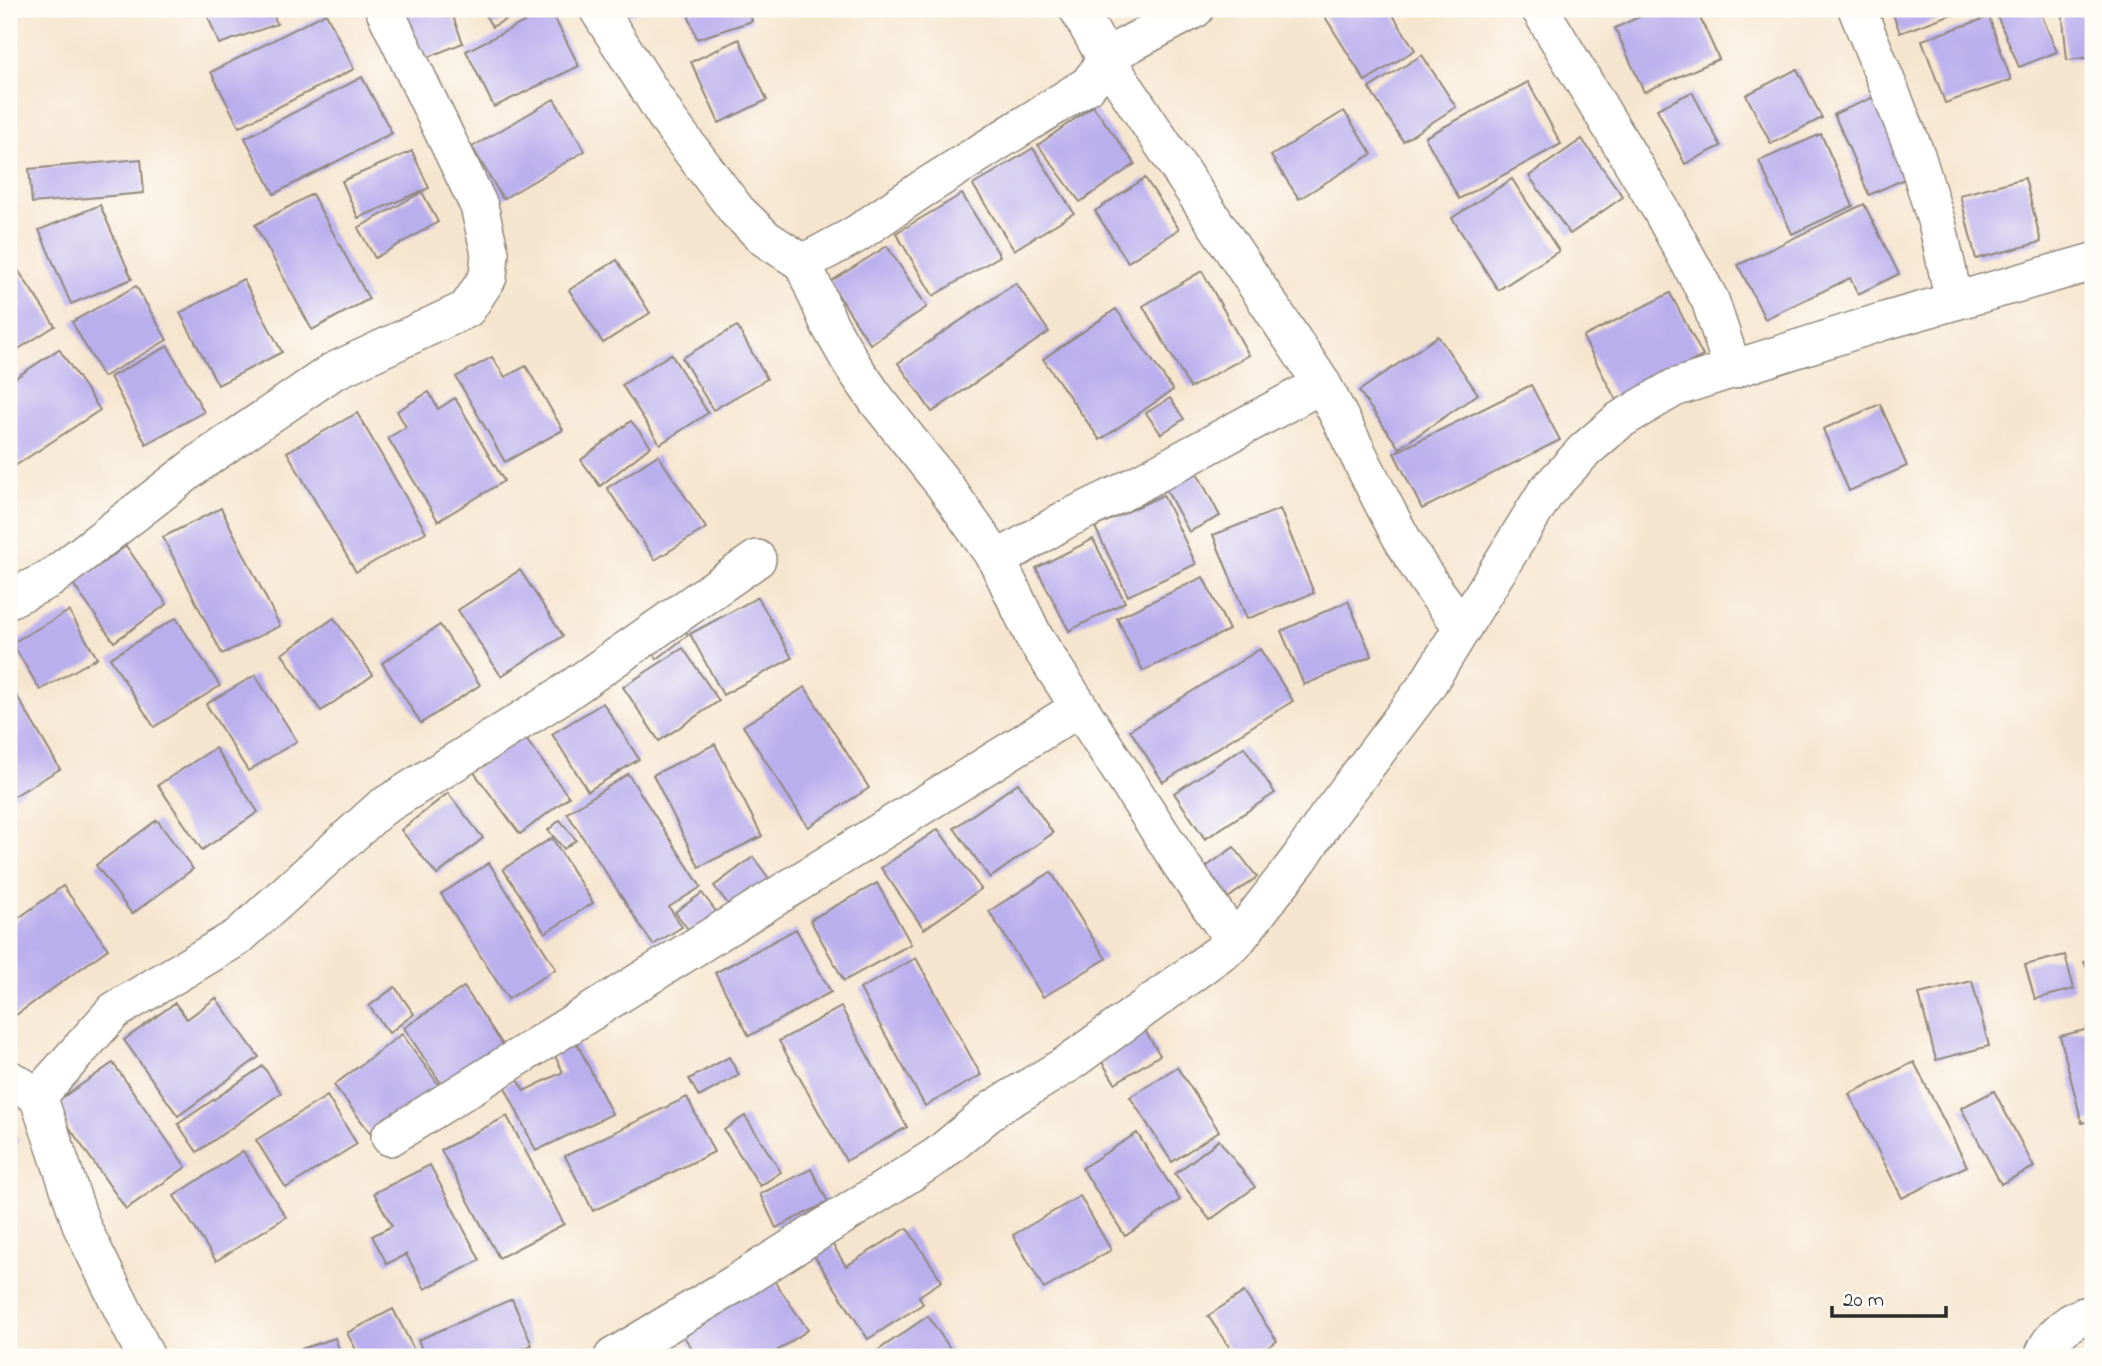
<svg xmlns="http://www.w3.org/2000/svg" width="2102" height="1366" font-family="'Indie Flower',sans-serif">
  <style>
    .building { fill: #baafed }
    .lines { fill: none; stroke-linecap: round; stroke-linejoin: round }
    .minor-casing { stroke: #90887c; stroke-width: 40 }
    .minor { stroke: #fff; stroke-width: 37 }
  </style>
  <rect width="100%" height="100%" fill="#fdfcf7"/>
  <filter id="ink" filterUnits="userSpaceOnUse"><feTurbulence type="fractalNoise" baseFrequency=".0143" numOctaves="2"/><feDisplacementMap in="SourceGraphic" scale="14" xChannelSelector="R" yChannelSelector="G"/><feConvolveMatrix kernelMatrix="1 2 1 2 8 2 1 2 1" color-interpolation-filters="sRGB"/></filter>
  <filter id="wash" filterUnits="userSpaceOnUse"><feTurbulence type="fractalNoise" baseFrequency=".00686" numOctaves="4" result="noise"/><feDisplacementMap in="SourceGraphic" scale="28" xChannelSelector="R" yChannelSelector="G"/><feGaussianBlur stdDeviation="1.57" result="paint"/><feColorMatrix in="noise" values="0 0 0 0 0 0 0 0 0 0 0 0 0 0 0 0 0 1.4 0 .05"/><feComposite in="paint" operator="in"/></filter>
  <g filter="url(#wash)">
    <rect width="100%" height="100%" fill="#f6e5ce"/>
    <g id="blocks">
      <!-- building -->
      <g class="building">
        <polygon points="205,9 271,9 277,24 219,44"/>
        <polygon points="400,9 450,9 463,43 421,60"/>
        <polygon points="482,9 526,9 492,27"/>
        <polygon points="550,9 579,66 494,107 466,51"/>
        <polygon points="626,9 646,9 628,15"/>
        <polygon points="686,9 748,9 752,21 697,39"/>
        <polygon points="1328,9 1389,9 1415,50 1365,81 1322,12"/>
        <polygon points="1656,9 1696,9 1719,59 1644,92 1615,28"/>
        <polygon points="1891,9 1966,9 1900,33"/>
        <polygon points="1994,9 2039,9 2057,52 2019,67"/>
        <polygon points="2062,9 2093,9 2093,57 2067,60"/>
        <polygon points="326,13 354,69 239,127 211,72"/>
        <polygon points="1989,17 2011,80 1945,103 1922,40"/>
        <polygon points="739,39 767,100 719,123 691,62"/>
        <polygon points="1422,55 1456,107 1403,141 1369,88"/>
        <polygon points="1797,69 1822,118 1771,144 1746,95"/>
        <polygon points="362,77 392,133 274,194 245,138"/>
        <polygon points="1528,82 1561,144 1459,199 1425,137"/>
        <polygon points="1692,92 1721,146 1685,164 1657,109"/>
        <polygon points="1874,97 1909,177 1869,195 1834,114"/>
        <polygon points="554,99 585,151 503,199 472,147"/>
        <polygon points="1093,106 1135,164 1080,202 1038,145"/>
        <polygon points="1344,111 1372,154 1299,199 1271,156"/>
        <polygon points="1821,134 1853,206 1792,234 1759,161"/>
        <polygon points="1582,139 1623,197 1570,234 1529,176"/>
        <polygon points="1033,148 1074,213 1014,250 973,185"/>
        <polygon points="412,151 429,188 358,218 342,181"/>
        <polygon points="141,159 144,193 32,203 29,169"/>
        <polygon points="1145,178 1179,229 1128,262 1095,211"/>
        <polygon points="2025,178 2041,242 1976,259 1960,195"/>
        <polygon points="1512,179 1559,251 1498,290 1452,218"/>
        <polygon points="422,192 438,222 375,258 358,228"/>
        <polygon points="312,194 369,299 312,330 255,225"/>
        <polygon points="962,194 1000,256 933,296 896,233"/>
        <polygon points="1864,204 1899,274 1858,294 1850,278 1765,319 1738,265"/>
        <polygon points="100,205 132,279 71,304 39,230"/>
        <polygon points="887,246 927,307 870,344 830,282"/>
        <polygon points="617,260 650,313 603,343 569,290"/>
        <polygon points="16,267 55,326 9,355 9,272"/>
        <polygon points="1202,271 1249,355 1190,388 1143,306"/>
        <polygon points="243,279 282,352 218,385 180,313"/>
        <polygon points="1016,283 1049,332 932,412 898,363"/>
        <polygon points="136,286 167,340 103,377 72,322"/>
        <polygon points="1670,293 1703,356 1616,400 1583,337"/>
        <polygon points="1116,309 1173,390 1100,440 1043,359"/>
        <polygon points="737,326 767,379 713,410 682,358"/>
        <polygon points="1438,336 1478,394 1399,448 1359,391"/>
        <polygon points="168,346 204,412 146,444 110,377"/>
        <polygon points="59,349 100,410 9,470 9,371 10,370 15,378"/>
        <polygon points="671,354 708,413 660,444 622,385"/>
        <polygon points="492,357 505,377 526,366 563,430 505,462 456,377"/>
        <polygon points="1531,385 1560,440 1422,509 1394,453"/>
        <polygon points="429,392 438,409 455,398 504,481 438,521 388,438 406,427 397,411"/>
        <polygon points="1170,398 1184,419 1161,434 1146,413"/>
        <polygon points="1880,404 1907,466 1849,491 1823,429"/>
        <polygon points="357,413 426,532 356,572 287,452"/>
        <polygon points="631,421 651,446 600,486 581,460"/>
        <polygon points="658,455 706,528 655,560 607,488"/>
        <polygon points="1195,469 1220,516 1189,532 1164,486"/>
        <polygon points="1163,495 1196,564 1128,596 1095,527"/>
        <polygon points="221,508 280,626 222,654 163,537"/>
        <polygon points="1280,509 1314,593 1247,619 1213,535"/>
        <polygon points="1093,539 1125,602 1069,631 1036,568"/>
        <polygon points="126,546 167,604 114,642 73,584"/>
        <polygon points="520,570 563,636 501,676 458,610"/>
        <polygon points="1203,577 1229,630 1143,671 1117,618"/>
        <polygon points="758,597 792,658 723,695 690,634"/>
        <polygon points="1348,601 1372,656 1304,685 1281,631"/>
        <polygon points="69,611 97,658 40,690 12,643"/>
        <polygon points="176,618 220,686 154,727 110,658"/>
        <polygon points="334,618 373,675 321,711 282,654"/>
        <polygon points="676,619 688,635 657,659 645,642"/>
        <polygon points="440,625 480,685 421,723 382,663"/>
        <polygon points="683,648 719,701 659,741 623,687"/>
        <polygon points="1260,649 1293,701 1163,782 1130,730"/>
        <polygon points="255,675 297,741 248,771 206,704"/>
        <polygon points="805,687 869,788 808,827 743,726"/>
        <polygon points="17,696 60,769 9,799 9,701"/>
        <polygon points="603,703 639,759 588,791 552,734"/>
        <polygon points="522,734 569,797 520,834 473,771"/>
        <polygon points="715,744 762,836 699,867 653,775"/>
        <polygon points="1244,747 1275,793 1205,839 1174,793"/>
        <polygon points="215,748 258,812 202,850 158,785"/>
        <polygon points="628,774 701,887 669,907 682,927 653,945 567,813"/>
        <polygon points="1018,783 1053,833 990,878 954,828"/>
        <polygon points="448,793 483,838 437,875 401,830"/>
        <polygon points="157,820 193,869 132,914 96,865"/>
        <polygon points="560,820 576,840 564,849 548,830"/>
        <polygon points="938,829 981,889 924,929 881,868"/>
        <polygon points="552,838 593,903 545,933 503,869"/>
        <polygon points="1234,847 1257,877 1228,898 1206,867"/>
        <polygon points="753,857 771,881 732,909 714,886"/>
        <polygon points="489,863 556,969 508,999 441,894"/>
        <polygon points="1051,872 1106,959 1043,997 989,911"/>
        <polygon points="877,883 911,944 844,981 810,920"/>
        <polygon points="63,886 108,949 9,1020 9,925"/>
        <polygon points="702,893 721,918 694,937 675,912"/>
        <polygon points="796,929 831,992 749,1036 715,973"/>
        <polygon points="2065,955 2074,989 2035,999 2025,965"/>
        <polygon points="916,958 981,1075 925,1106 860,989"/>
        <polygon points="2093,958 2093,982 2084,962"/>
        <polygon points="1972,981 1989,1046 1936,1060 1919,994"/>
        <polygon points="395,987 414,1014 389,1033 369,1006"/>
        <polygon points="464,987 505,1048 445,1089 404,1028"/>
        <polygon points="216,998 259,1057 178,1116 124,1040 175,1003 187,1019"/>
        <polygon points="841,1007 907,1127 846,1161 779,1041"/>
        <polygon points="2093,1028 2093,1120 2082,1123 2060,1036"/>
        <polygon points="1144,1029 1160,1055 1115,1083 1099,1057"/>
        <polygon points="402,1034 439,1085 372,1135 334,1085"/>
        <polygon points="577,1043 612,1114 536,1151 504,1085 518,1079 524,1091 563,1072 554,1054"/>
        <polygon points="729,1057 739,1075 699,1097 689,1079"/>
        <polygon points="1914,1062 1967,1166 1902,1198 1849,1094"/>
        <polygon points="113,1063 186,1167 126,1209 53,1104"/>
        <polygon points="263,1066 281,1093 197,1152 178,1124"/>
        <polygon points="1177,1067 1219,1131 1172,1162 1130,1097"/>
        <polygon points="1994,1091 2034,1167 2001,1184 1961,1108"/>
        <polygon points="327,1096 357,1144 286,1188 256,1140"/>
        <polygon points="687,1097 714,1152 593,1211 565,1156"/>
        <polygon points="507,1116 564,1224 499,1258 441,1150"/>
        <polygon points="745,1116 781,1172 760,1186 724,1130"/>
        <polygon points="9,1126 19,1141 9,1148"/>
        <polygon points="1137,1133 1180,1200 1125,1236 1082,1168"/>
        <polygon points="1219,1140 1255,1187 1210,1220 1175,1174"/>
        <polygon points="243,1151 286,1217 216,1261 174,1196"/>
        <polygon points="430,1165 480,1260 425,1289 406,1254 387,1264 372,1236 392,1226 374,1193"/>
        <polygon points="811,1169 828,1202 776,1228 760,1194"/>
        <polygon points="1080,1196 1111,1250 1044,1289 1013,1235"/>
        <polygon points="907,1228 942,1281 919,1296 923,1304 868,1339 811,1251 829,1239 846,1266"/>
        <polygon points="769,1273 808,1330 768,1357 698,1357 682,1334"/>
        <polygon points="1244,1292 1277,1341 1254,1357 1236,1357 1208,1316"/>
        <polygon points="512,1299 532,1345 503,1357 425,1357 418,1340"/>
        <polygon points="393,1309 418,1357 360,1357 347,1333"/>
        <polygon points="928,1316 953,1353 947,1357 877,1357 874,1353"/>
        <polygon points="335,1338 342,1357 276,1357"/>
      </g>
    </g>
  </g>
  <g filter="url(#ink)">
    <use href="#blocks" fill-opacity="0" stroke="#90887c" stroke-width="2"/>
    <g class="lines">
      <defs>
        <g id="minor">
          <polyline points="598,9 669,121 737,211 766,239 803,263"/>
          <polyline points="1078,9 1105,57 1098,72 1088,85 921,190 855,235 803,263 829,324 853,366 876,399 945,486 997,560 1034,637 1182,866 1235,942"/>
          <polyline points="1540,9 1661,210 1710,300 1733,370"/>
          <polyline points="1857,9 1916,155 1938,227 1954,301"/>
          <path d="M1322,384c45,81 79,173 141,242"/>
          <polyline points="997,560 1065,520 1121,493 1322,384 1105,57 1195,9"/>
          <polyline points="9,599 50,579 202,461 332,372 467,309 488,277 490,253 479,206 384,9"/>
          <polyline points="9,1079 38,1096 82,1227 146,1357"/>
          <polyline points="38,1096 114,1011 238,937 381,808 562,695 757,559"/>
          <polyline points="390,1137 1079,708"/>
          <polyline points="613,1357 738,1282 937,1156 995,1108 1066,1065 1235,942 1300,858 1326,819 1427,685 1546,492 1584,451 1620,420 1674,388 1881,322 2093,262"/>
          <path d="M2043,1357c7,-21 28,-40 50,-43"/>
        </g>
      </defs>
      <!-- minor casing -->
      <use href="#minor" class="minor-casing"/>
      <!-- minor -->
      <use href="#minor" class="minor"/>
    </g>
  </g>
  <!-- margin -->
  <rect width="2102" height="1366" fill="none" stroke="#fdfcf7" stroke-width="35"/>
  <!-- scale -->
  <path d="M1832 1306v10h114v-10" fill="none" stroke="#2b2b2b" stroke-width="3.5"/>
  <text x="1843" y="1306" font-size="21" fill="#2b2b2b" stroke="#fdfcf7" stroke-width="5" paint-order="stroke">20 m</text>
</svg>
